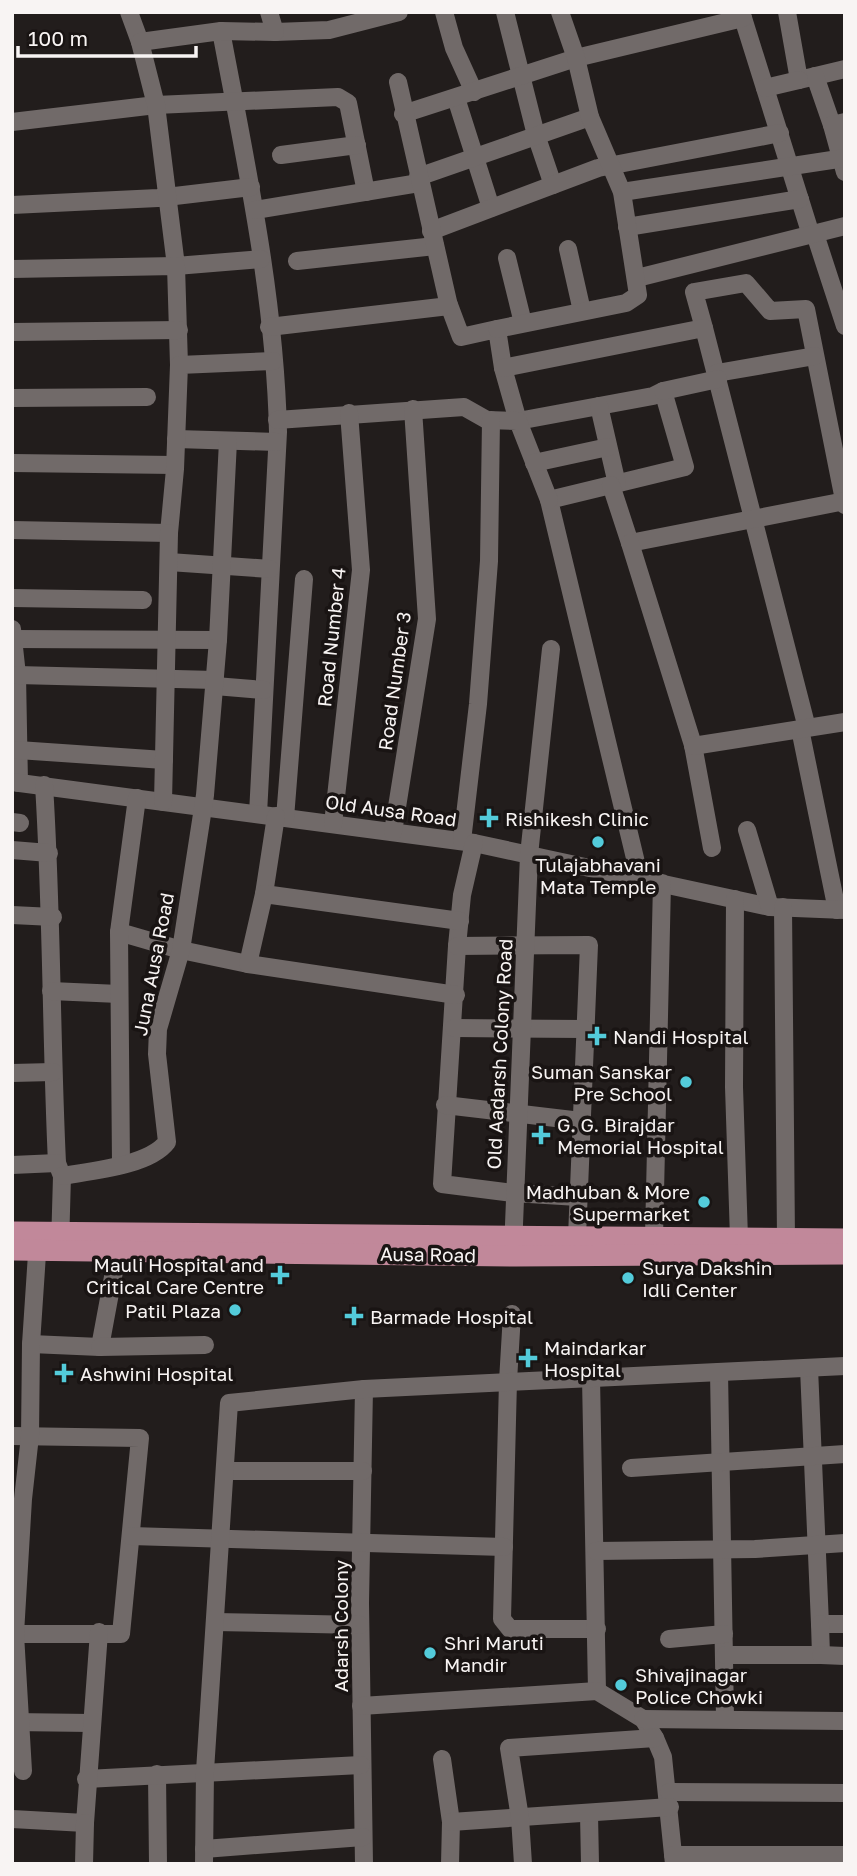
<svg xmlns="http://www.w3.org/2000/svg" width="857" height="1876" font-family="'Golos Text',sans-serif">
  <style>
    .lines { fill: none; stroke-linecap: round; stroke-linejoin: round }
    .minor { stroke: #716a69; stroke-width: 18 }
    .major { stroke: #c1889a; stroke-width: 21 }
    .poi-dot { fill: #53cbda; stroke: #191413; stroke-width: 2.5 }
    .labels { text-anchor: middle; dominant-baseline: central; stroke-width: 7; stroke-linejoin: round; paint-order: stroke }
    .street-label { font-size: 19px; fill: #f8f4f3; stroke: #191413 }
    .poi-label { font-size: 19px; fill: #f8f4f3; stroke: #191413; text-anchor: start }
  </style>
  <rect width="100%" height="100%" fill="#221d1c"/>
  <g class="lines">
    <!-- minor -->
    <g class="minor">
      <polyline points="129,12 140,42"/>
      <polyline points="444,12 454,48 474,92"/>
      <polyline points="505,12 536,135 553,185"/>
      <polyline points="787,12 799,80 845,69"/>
      <polyline points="743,18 811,235"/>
      <path d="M221,31c25,133 54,266 57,401l-20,382"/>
      <polyline points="275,32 329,30 399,12"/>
      <polyline points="815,76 832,125"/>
      <polyline points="765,88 799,80"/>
      <polyline points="456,98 491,208"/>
      <polyline points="403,114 576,58 743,18 741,12"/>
      <polyline points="12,122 156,105 338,97 348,103 366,192"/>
      <polyline points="845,122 832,125 845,172"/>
      <polyline points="281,155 357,145"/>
      <polyline points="418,177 590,117"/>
      <polyline points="622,192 845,158"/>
      <polyline points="12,205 158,198 251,187"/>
      <polyline points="255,210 419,183"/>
      <polyline points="627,227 800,199"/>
      <polyline points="431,231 598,168 780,133"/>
      <polyline points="815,234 845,326"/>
      <polyline points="568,249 582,311"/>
      <polyline points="507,258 523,323"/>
      <polyline points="261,259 176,266 156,105 140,42 221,31 275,32 269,12"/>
      <polyline points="297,261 435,246"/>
      <polyline points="12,269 176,266 179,365"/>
      <polyline points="637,278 845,226"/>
      <polyline points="449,305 461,337 497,329 503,368 518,421 653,396 663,391 685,467 549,500 640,879"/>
      <polyline points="269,327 449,306 398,82"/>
      <polyline points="704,328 694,292 746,283 770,311 806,309 845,505"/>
      <polyline points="497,329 626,303 638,295 622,192 590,117 576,58 560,12"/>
      <polyline points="12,332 179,330"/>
      <polyline points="503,368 704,328 807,728"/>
      <polyline points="717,373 815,356"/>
      <polyline points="663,391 718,379"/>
      <polyline points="12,398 147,397"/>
      <polyline points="599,406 617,484"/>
      <polyline points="277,420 464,407 487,420 518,421 549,500"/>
      <polyline points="176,439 277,442"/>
      <polyline points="12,463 175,465"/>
      <polyline points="534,463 608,447"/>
      <polyline points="611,485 630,543 845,501"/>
      <polyline points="12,530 169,533 175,469 179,365 273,361"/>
      <polyline points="630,543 693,745 712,848"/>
      <polyline points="169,562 270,569"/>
      <polyline points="12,598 143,600"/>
      <polyline points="12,629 17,675 19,783"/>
      <polyline points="14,639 218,640"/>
      <polyline points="17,675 215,680"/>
      <polyline points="215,686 264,690"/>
      <polyline points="800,729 837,910"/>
      <polyline points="693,746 845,722"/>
      <polyline points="18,750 164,760"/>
      <polyline points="12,782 474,843 770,907 845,910"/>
      <path d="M44,785c8,126 7,252 13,378l5,13 -2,70"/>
      <polyline points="163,802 169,533"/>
      <polyline points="285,818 304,579"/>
      <polyline points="12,822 20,823"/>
      <polyline points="333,824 361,570 349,413"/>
      <polyline points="747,830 770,907"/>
      <polyline points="393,832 427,619 413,409"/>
      <polyline points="462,841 478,704 489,561 491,420"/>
      <polyline points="474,843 462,895 457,946 442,1184 513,1193 578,1197"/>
      <polyline points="12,850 49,853"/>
      <polyline points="264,894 276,816"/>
      <polyline points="735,899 734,1087 739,1238"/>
      <polyline points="783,907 786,1239"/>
      <polyline points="12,915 53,917"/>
      <polyline points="119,932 181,950 248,964"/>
      <polyline points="457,946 589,945 577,1237"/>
      <polyline points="51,991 119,994"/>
      <polyline points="456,995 248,964 264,894 460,921"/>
      <polyline points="454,1028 585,1029"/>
      <polyline points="12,1073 53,1072"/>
      <polyline points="445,1105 581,1121"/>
      <polyline points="12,1165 57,1163"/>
      <polyline points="121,1165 119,932 137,798"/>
      <path d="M62,1176c28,-5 87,-10 105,-34l-10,-88 1,-25 23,-79 24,-155 13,-155 10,-199"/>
      <polyline points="654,1237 662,883"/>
      <polyline points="513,1249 529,855 551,649"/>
      <polyline points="512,1314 508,1381 502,1619 510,1629 597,1629"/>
      <polyline points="31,1344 100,1347 118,1250"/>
      <polyline points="100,1347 205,1345"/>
      <polyline points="809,1368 820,1624 845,1624"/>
      <polyline points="719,1372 725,1718"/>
      <polyline points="591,1378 597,1691"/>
      <polyline points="364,1389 360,1603 364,1864"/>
      <polyline points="12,1436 140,1438 121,1634 12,1634"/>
      <polyline points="631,1468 845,1454"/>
      <polyline points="225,1471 363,1471"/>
      <polyline points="131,1536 504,1547"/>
      <polyline points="596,1551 755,1549 845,1543"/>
      <polyline points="215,1622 360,1625"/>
      <polyline points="669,1639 724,1634"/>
      <polyline points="725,1655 821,1655 820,1624"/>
      <polyline points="821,1655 845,1656"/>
      <polyline points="361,1706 597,1691 643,1719 655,1738 663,1757 674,1864"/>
      <polyline points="643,1719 845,1721"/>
      <polyline points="12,1722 91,1723"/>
      <polyline points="442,1759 451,1822 450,1864"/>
      <polyline points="23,1771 15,1634 23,1499 30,1436 31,1344 38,1239"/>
      <polyline points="157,1774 158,1864"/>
      <polyline points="86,1779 361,1765"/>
      <polyline points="669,1792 845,1793"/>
      <polyline points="589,1814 590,1864"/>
      <polyline points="12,1819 85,1823 99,1632"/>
      <polyline points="451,1822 670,1807"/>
      <polyline points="204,1849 363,1837"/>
      <polyline points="673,1855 845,1855"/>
      <polyline points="84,1864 85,1823"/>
      <polyline points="204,1864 205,1771 229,1403 364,1389 845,1366"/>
      <polyline points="523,1864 520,1818 509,1748 655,1738"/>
    </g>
    <!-- major -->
    <g class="major">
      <polyline points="12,1232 845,1239"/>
      <polyline points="12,1250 516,1256 845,1254"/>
    </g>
  </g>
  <!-- markers -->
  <g class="poi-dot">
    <path d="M485.5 807.5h7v7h7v7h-7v7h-7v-7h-7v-7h7z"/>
    <circle cx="598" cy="842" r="7"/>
    <path d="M593.5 1025.5h7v7h7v7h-7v7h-7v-7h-7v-7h7z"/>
    <circle cx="686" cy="1082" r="7"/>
    <path d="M537.5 1124.5h7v7h7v7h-7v7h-7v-7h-7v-7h7z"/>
    <circle cx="704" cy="1202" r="7"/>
    <path d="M276.5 1264.5h7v7h7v7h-7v7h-7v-7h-7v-7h7z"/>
    <circle cx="628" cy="1278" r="7"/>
    <circle cx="235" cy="1310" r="7"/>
    <path d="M350.5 1305.5h7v7h7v7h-7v7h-7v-7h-7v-7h7z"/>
    <path d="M524.5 1347.5h7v7h7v7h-7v7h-7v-7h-7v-7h7z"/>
    <path d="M60.5 1362.5h7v7h7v7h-7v7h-7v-7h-7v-7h7z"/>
    <circle cx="430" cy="1653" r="7"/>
    <circle cx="621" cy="1685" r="7"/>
  </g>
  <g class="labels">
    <!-- street labels -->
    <g class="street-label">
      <text transform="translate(331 637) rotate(-84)">Road Number 4</text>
      <text transform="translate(394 681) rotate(-82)">Road Number 3</text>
      <text transform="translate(391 810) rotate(8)">Old Ausa Road</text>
      <text transform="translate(153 964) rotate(-79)">Juna Ausa Road</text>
      <text transform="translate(499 1054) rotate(-87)">Old Aadarsh Colony Road</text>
      <text transform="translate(428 1254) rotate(1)">Ausa Road</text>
      <text transform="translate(340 1626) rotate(-90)">Adarsh Colony</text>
    </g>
    <!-- poi labels -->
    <g class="poi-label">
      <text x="505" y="818">Rishikesh Clinic</text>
      <text x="598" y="864" text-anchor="middle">Tulajabhavani<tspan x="598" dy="22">Mata Temple</tspan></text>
      <text x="613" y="1036">Nandi Hospital</text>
      <text x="672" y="1071" text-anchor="end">Suman Sanskar<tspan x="672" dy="22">Pre School</tspan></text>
      <text x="557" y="1124">G. G. Birajdar<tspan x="557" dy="22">Memorial Hospital</tspan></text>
      <text x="690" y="1191" text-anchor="end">Madhuban &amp; More<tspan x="690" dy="22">Supermarket</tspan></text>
      <text x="264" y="1264" text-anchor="end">Mauli Hospital and<tspan x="264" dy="22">Critical Care Centre</tspan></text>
      <text x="642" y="1267">Surya Dakshin<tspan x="642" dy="22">Idli Center</tspan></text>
      <text x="221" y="1310" text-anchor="end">Patil Plaza</text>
      <text x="370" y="1316">Barmade Hospital</text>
      <text x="544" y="1347">Maindarkar<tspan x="544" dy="22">Hospital</tspan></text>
      <text x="80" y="1373">Ashwini Hospital</text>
      <text x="444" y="1642">Shri Maruti<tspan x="444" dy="22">Mandir</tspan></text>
      <text x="635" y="1674">Shivajinagar<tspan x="635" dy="22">Police Chowki</tspan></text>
    </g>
  </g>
  <!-- border -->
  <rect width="857" height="1876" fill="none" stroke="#f8f4f3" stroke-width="28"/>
  <!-- scale -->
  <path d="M18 46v10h178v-10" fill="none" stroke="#f8f4f3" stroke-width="3.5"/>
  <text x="28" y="46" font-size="21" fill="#f8f4f3" stroke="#191413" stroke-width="5" paint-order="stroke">100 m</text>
</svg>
